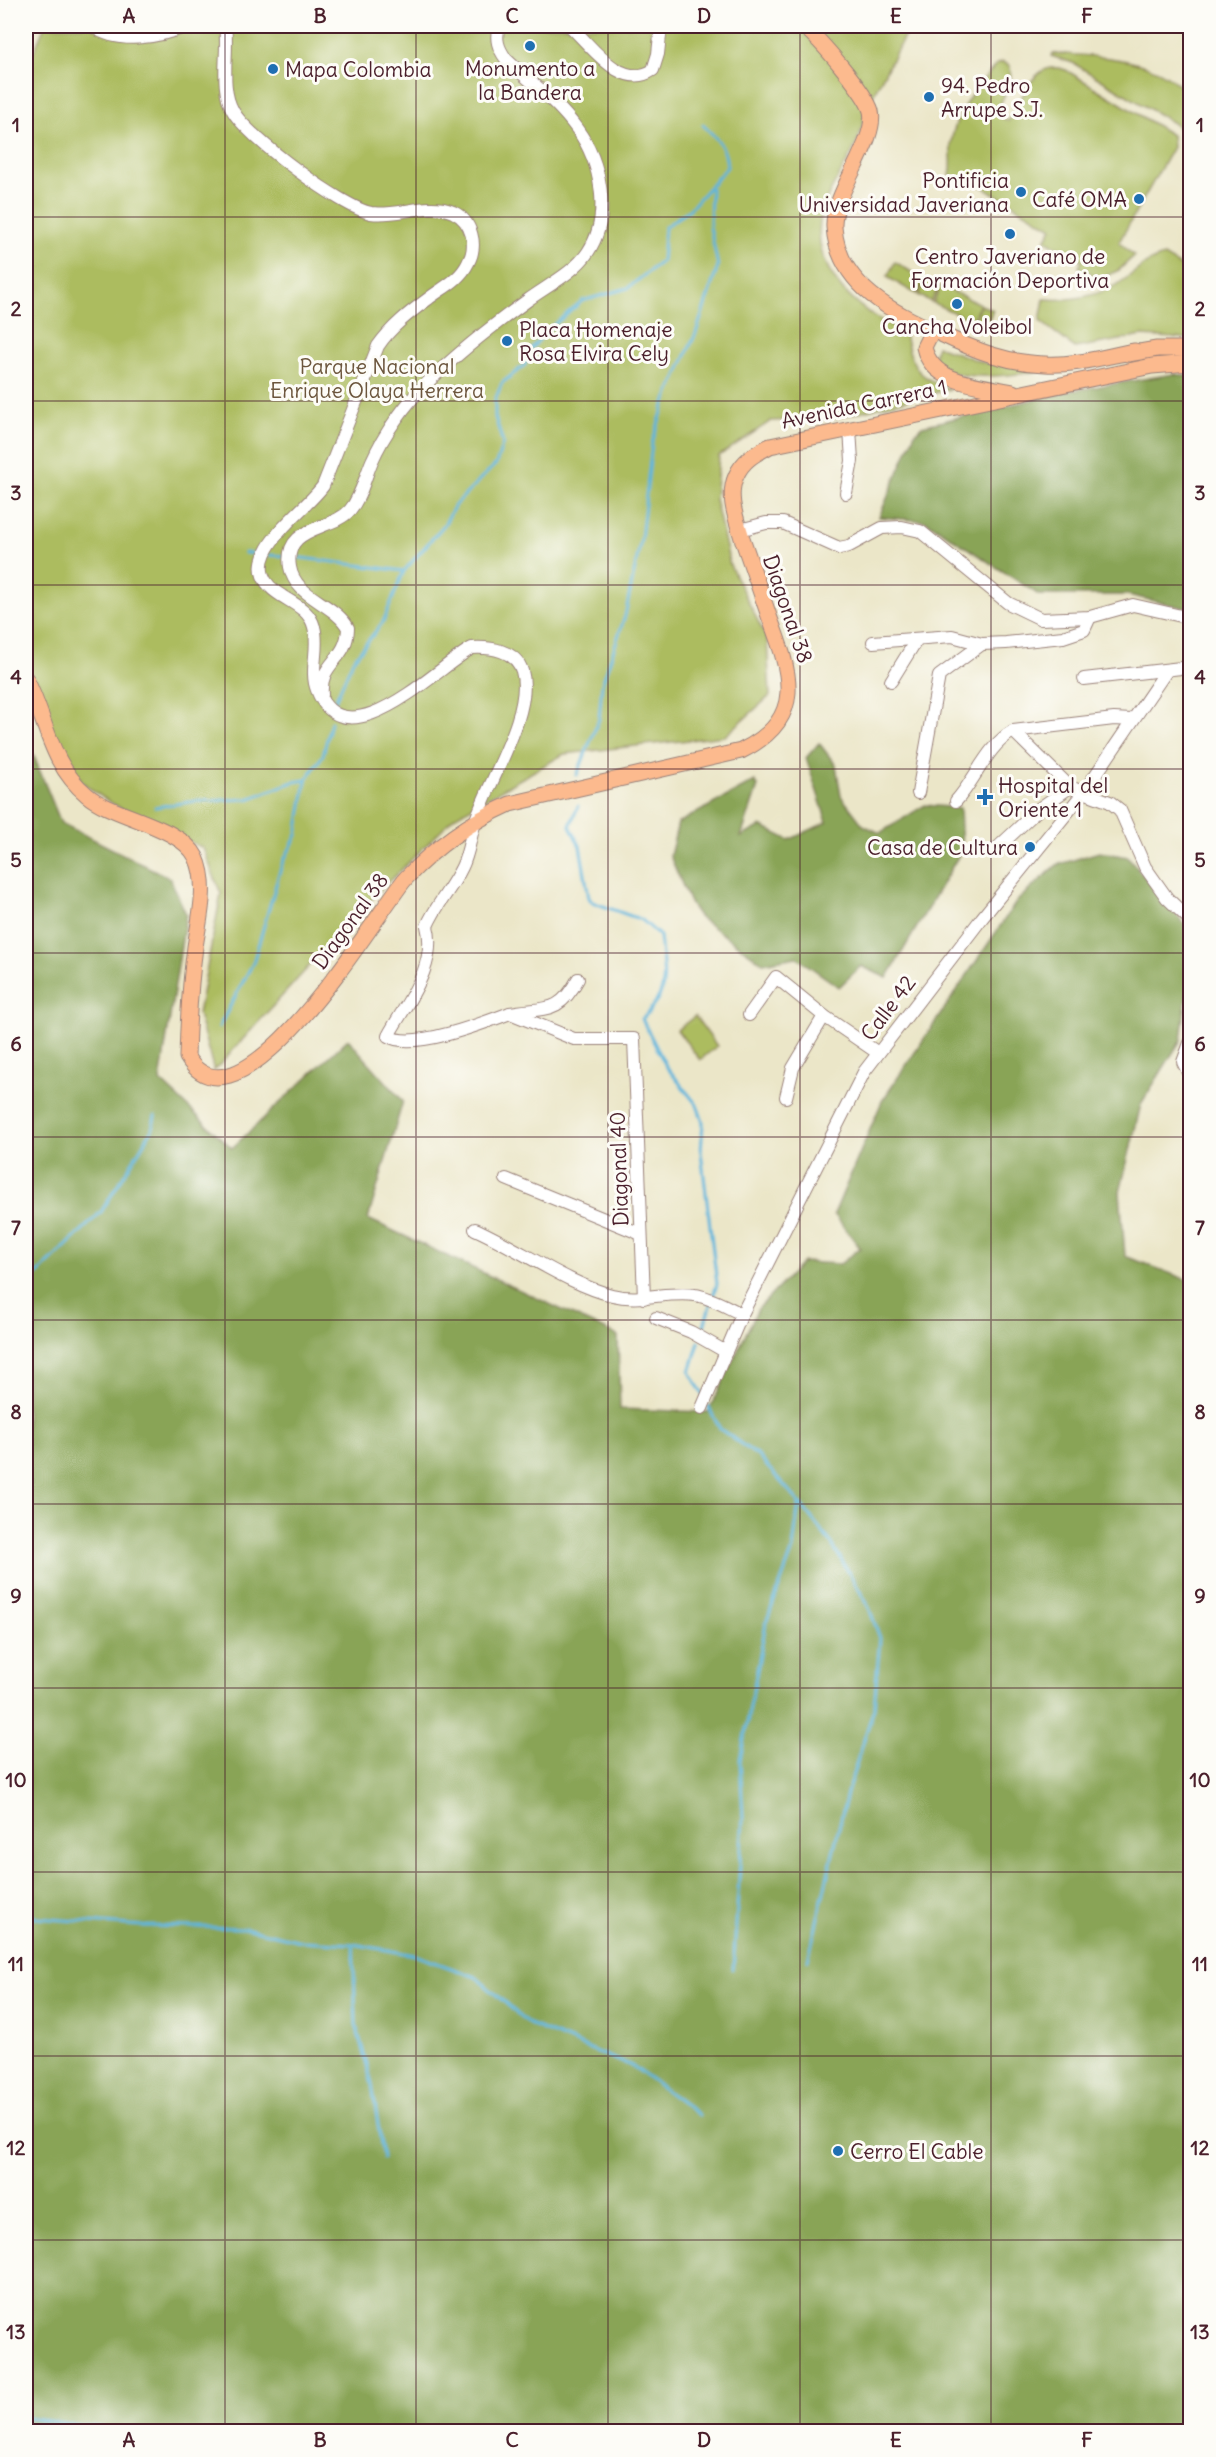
<svg xmlns="http://www.w3.org/2000/svg" width="1216" height="2457" font-family="Delius,sans-serif">
  <style>
    .green { fill: #acbc5f; stroke: #7b6e45; stroke-width: 1.5 }
    .forest { fill: #89a456; stroke: #6a6240; stroke-width: 1.5 }
    .lines { fill: none; stroke-linecap: round; stroke-linejoin: round }
    .stream { stroke: #5fb5dc; stroke-width: 3 }
    .minor-casing { stroke: #9a827a; stroke-width: 14 }
    .major-casing { stroke: #9a827a; stroke-width: 17 }
    .minor { stroke: #fff; stroke-width: 12 }
    .major { stroke: #fcba8e; stroke-width: 15 }
    .grid { fill: none; stroke: #4a1f2b; stroke-width: 1.5; stroke-opacity: 0.55 }
    .poi-dot { fill: #1f6fb2; stroke: #fdfcf7; stroke-width: 2 }
    .labels { text-anchor: middle; dominant-baseline: central; stroke-width: 6; stroke-linejoin: round; paint-order: stroke }
    .poi-label { font-size: 21px; fill: #4a1f2b; stroke: #fdfcf7; text-anchor: start }
    .park-label { font-size: 21px; fill: #6c563d; stroke: #fdfcf7 }
    .street-label { font-size: 21px; fill: #4a1f2b; stroke: #fdfcf7 }
    .neatline { fill: none; stroke: #4a1f2b; stroke-width: 2 }
    .grid-label { font-size: 20px; text-anchor: middle; font-weight: bold; fill: #4a1f2b }
  </style>
  <rect width="100%" height="100%" fill="#fdfcf7"/>
  <filter id="ink" filterUnits="userSpaceOnUse"><feTurbulence type="fractalNoise" baseFrequency=".0167" numOctaves="2"/><feDisplacementMap in="SourceGraphic" scale="12" xChannelSelector="R" yChannelSelector="G"/><feConvolveMatrix kernelMatrix="1 2 1 2 8 2 1 2 1" color-interpolation-filters="sRGB"/></filter>
  <filter id="wash" filterUnits="userSpaceOnUse"><feTurbulence type="fractalNoise" baseFrequency=".008" numOctaves="4" result="noise"/><feDisplacementMap in="SourceGraphic" scale="24" xChannelSelector="R" yChannelSelector="G"/><feGaussianBlur stdDeviation="1.35" result="paint"/><feColorMatrix in="noise" values="0 0 0 0 0 0 0 0 0 0 0 0 0 0 0 0 0 1.4 0 .05"/><feComposite in="paint" operator="in"/></filter>
  <g filter="url(#wash)">
    <rect width="100%" height="100%" fill="#ebe6c8"/>
    <!-- green -->
    <g class="green">
      <path d="M45,26h865l-46,86c-1,33 -26,60 -38,89 -25,60 26,110 78,130 9,36 11,46 47,58l-115,29 -65,3 -52,35 -4,43 15,66 37,74 3,57 -45,40 -161,18 -110,63 -102,102 -138,152 -16,-57 23,-120 -18,-46c-44,-22 -115,-47 -141,-89 -16,-26 -25,-57 -36,-85v-605z"/>
      <path d="M1053,53c42,4 121,3 137,51 3,11 1,27 0,38l-15,-18 -102,-61 -22,-7z"/>
      <path d="M1003,62l7,4 1,14 -15,34 12,7c15,-21 25,-64 58,-51l106,65 1,12 -54,95 15,14 -15,14 -19,9 -21,-12 3,-6 -37,-21 7,-12 -81,-48 -21,-4c3,-14 0,-20 1,-32 4,-33 25,-57 46,-80z"/>
      <path d="M1190,255v84l-48,-3 -67,12 -35,-27 4,-22c30,2 59,-3 84,-22 15,-11 17,-15 36,-21l18,11z"/>
      <polygon points="895,262 925,280 916,294 887,277"/>
      <polygon points="926,280 939,287 931,302 918,295"/>
      <polygon points="941,286 980,304 972,321 933,303"/>
      <polygon points="981,305 993,310 986,325 975,320"/>
      <path d="M937,346l48,17 59,7c-17,4 -128,20 -107,-24z"/>
      <polygon points="695,1016 717,1046 700,1060 677,1030"/>
    </g>
    <!-- forest -->
    <g class="forest">
      <polygon points="1174,374 1190,376 1190,609 1128,595 1039,595 926,521 879,517 915,433 922,426 1070,391"/>
      <polygon points="26,737 61,823 170,878 186,914 160,1081 232,1148 348,1039 403,1101 368,1219 618,1336 620,1409 708,1412 758,1309 803,1262 840,1264 860,1248 834,1214 882,1101 1017,901 1057,865 1099,852 1128,857 1186,926 1189,976 1181,1040 1141,1104 1120,1192 1125,1256 1190,1281 1190,2431 26,2431"/>
      <polygon points="819,743 836,765 841,796 863,825 880,833 925,805 960,808 962,850 887,978 861,966 839,987 796,957 763,963 700,918 690,903 670,856 678,823 755,781 758,786 741,837 761,826 789,840 827,822 806,758"/>
    </g>
    <g class="lines">
      <!-- stream -->
      <g class="stream">
        <polyline points="245,553 261,554"/>
        <polyline points="268,555 285,556"/>
        <polyline points="294,557 404,571"/>
        <path d="M335,701l18,-41 30,-38 21,-51 40,-46 11,-20 41,-41 7,-21 -8,-26v-17l7,-17 23,-18 4,-14 20,-22 33,-28 46,-13 34,-27 3,-34 25,-18 37,-42c-1,-20 -10,-29 -24,-42"/>
        <polyline points="577,775 599,719 602,684 625,616 641,539 652,443 666,400 696,333 718,266 710,227 711,188"/>
        <path d="M578,806l-8,20 10,20 9,52 3,4 50,18 18,16c3,39 12,53 -18,83l24,47 31,39 6,17 -2,30 16,132 -4,12"/>
        <polyline points="155,807 196,801 248,799 293,782 306,780"/>
        <polyline points="219,1027 253,963 282,864 297,835 306,780 323,755 331,722"/>
        <polyline points="26,1285 101,1212 152,1130 155,1116"/>
        <polyline points="702,1333 711,1302"/>
        <polyline points="699,1342 690,1372 704,1397"/>
        <polyline points="708,1406 720,1429 758,1456 799,1502 793,1549 766,1623 740,1760 743,1818 733,1970"/>
        <polyline points="799,1502 832,1544 868,1605 880,1638 874,1708 847,1793 808,1960"/>
        <polyline points="26,1914 37,1918 142,1926 245,1928 301,1941 353,1944 415,1955 476,1977 529,2024 634,2067 699,2115"/>
        <polyline points="353,1944 356,2025 372,2084 383,2158"/>
        <polyline points="26,2418 132,2432"/>
      </g>
    </g>
  </g>
  <g filter="url(#ink)">
    <g class="lines">
      <defs>
        <g id="minor">
          <path d="M92,26c27,19 65,12 95,0"/>
          <path d="M225,26c4,26 -6,61 8,85 14,26 110,97 138,102 27,4 56,-12 82,-1 19,9 25,33 15,51 -8,17 -26,25 -40,36 -19,14 -37,28 -50,47l-55,140c-22,30 -97,76 -41,110 14,9 28,15 32,31 6,21 -5,43 3,63 29,74 120,-23 155,-42 18,-1 44,2 50,23 12,41 -35,112 -47,152 -5,14 -6,30 -13,44 -10,21 -26,38 -35,59 11,40 -21,77 -39,110 24,15 96,-13 122,-23l64,26h60l10,259"/>
          <path d="M570,26c22,20 51,65 83,44l5,-16 3,-28"/>
          <polyline points="846,493 852,461 850,429"/>
          <polyline points="740,530 766,523 783,523 839,548 849,546 882,528 902,527 920,531 1008,603 1041,619 1090,617 1133,605 1190,618"/>
          <polyline points="873,642 952,636 982,644 1006,643 1063,637 1084,630 1090,617"/>
          <polyline points="1084,679 1190,667"/>
          <polyline points="891,681 917,639"/>
          <path d="M322,695c-3,-34 25,-33 26,-67 -13,-25 -53,-30 -58,-61 -7,-42 42,-36 60,-57 11,-13 15,-33 22,-49 12,-27 33,-57 55,-78 31,-30 65,-57 101,-83 19,-14 47,-28 60,-48 24,-36 13,-90 -11,-123 -19,-27 -48,-48 -71,-70 -8,-11 -11,-20 -7,-33"/>
          <polyline points="1013,731 1070,787 1110,802 1120,810 1145,867 1167,898 1190,920"/>
          <polyline points="918,793 939,676 982,644"/>
          <path d="M956,801c20,-22 31,-55 57,-70l101,-12 17,1"/>
          <polyline points="994,851 1040,808 1070,787"/>
          <path d="M510,1013c35,-6 49,2 68,-34"/>
          <polyline points="749,1015 776,977 824,1016 878,1053"/>
          <polyline points="1190,1043 1183,1062 1190,1076"/>
          <polyline points="786,1097 793,1068 824,1016"/>
          <polyline points="506,1179 641,1234"/>
          <path d="M475,1229c43,19 94,56 137,66 28,7 56,-4 83,0 16,2 33,13 47,19"/>
          <polyline points="656,1318 691,1332 726,1352"/>
          <polyline points="702,1408 742,1314 864,1072 982,918 1084,792 1167,670"/>
        </g>
        <g id="major">
          <path d="M803,26c16,12 63,67 68,85 7,30 -39,82 -37,116 4,59 60,86 107,107 33,16 66,29 104,30 30,2 61,-8 90,-13"/>
          <path d="M932,331l-8,16c8,38 58,38 89,45"/>
          <polyline points="1128,354 1157,349 1190,349"/>
          <path d="M26,679c21,41 23,84 61,116 25,22 94,31 109,62 13,28 3,62 -1,90 -5,36 -7,73 -8,110 53,89 192,-148 219,-179 30,-32 64,-56 104,-74l231,-53c67,-33 49,-79 28,-135 -9,-26 -18,-52 -27,-78 -6,-20 -15,-42 -6,-62 7,-16 19,-22 34,-30l382,-80 38,-3"/>
        </g>
      </defs>
      <!-- minor casing -->
      <use href="#minor" class="minor-casing"/>
      <!-- major casing -->
      <use href="#major" class="major-casing"/>
      <!-- minor -->
      <use href="#minor" class="minor"/>
      <!-- major -->
      <use href="#major" class="major"/>
    </g>
  </g>
  <!-- grid -->
  <path class="grid" d="M225,26v2406M416,26v2406M608,26v2406M800,26v2406M991,26v2406M26,217h1164M26,401h1164M26,585h1164M26,769h1164M26,953h1164M26,1137h1164M26,1320h1164M26,1504h1164M26,1688h1164M26,1872h1164M26,2056h1164M26,2240h1164"/>
  <!-- markers -->
  <g class="poi-dot">
    <circle cx="530" cy="46" r="6"/>
    <circle cx="273" cy="69" r="6"/>
    <circle cx="929" cy="97" r="6"/>
    <circle cx="1021" cy="192" r="6"/>
    <circle cx="1139" cy="199" r="6"/>
    <circle cx="1010" cy="234" r="6"/>
    <circle cx="957" cy="304" r="6"/>
    <circle cx="507" cy="341" r="6"/>
    <path d="M982 788h6v6h6v6h-6v6h-6v-6h-6v-6h6z"/>
    <circle cx="1030" cy="847" r="6"/>
    <circle cx="838" cy="2151" r="6"/>
  </g>
  <g class="labels">
    <!-- poi labels -->
    <g class="poi-label">
      <text x="530" y="68" text-anchor="middle">Monumento a<tspan x="530" dy="24">la Bandera</tspan></text>
      <text x="285" y="69">Mapa Colombia</text>
      <text x="941" y="85">94. Pedro<tspan x="941" dy="24">Arrupe S.J.</tspan></text>
      <text x="1009" y="180" text-anchor="end">Pontificia<tspan x="1009" dy="24">Universidad Javeriana</tspan></text>
      <text x="1127" y="199" text-anchor="end">Café OMA</text>
      <text x="1010" y="256" text-anchor="middle">Centro Javeriano de<tspan x="1010" dy="24">Formación Deportiva</tspan></text>
      <text x="957" y="326" text-anchor="middle">Cancha Voleibol</text>
      <text x="519" y="329">Placa Homenaje<tspan x="519" dy="24">Rosa Elvira Cely</tspan></text>
      <text x="998" y="785">Hospital del<tspan x="998" dy="24">Oriente 1</tspan></text>
      <text x="1018" y="847" text-anchor="end">Casa de Cultura</text>
      <text x="850" y="2151">Cerro El Cable</text>
    </g>
    <!-- park labels -->
    <g class="park-label">
      <text x="377" y="366">Parque Nacional<tspan x="377" dy="24">Enrique Olaya Herrera</tspan></text>
    </g>
    <!-- street labels -->
    <g class="street-label">
      <text transform="translate(864 404) rotate(-12)">Avenida Carrera 1</text>
      <text transform="translate(788 609) rotate(71)">Diagonal 38</text>
      <text transform="translate(350 921) rotate(-54)">Diagonal 38</text>
      <text transform="translate(888 1008) rotate(-53)">Calle 42</text>
      <text transform="translate(619 1169) rotate(-92)">Diagonal 40</text>
    </g>
  </g>
  <!-- margin -->
  <rect width="1216" height="2457" fill="none" stroke="#fdfcf7" stroke-width="66"/>
  <rect x="33" y="33" width="1150" height="2391" class="neatline"/>
  <g class="grid-label">
    <text x="129" y="23">A</text>
    <text x="320" y="23">B</text>
    <text x="512" y="23">C</text>
    <text x="704" y="23">D</text>
    <text x="896" y="23">E</text>
    <text x="1087" y="23">F</text>
    <text x="16" y="132">1</text>
    <text x="1200" y="132">1</text>
    <text x="16" y="316">2</text>
    <text x="1200" y="316">2</text>
    <text x="16" y="500">3</text>
    <text x="1200" y="500">3</text>
    <text x="16" y="684">4</text>
    <text x="1200" y="684">4</text>
    <text x="16" y="867">5</text>
    <text x="1200" y="867">5</text>
    <text x="16" y="1051">6</text>
    <text x="1200" y="1051">6</text>
    <text x="16" y="1235">7</text>
    <text x="1200" y="1235">7</text>
    <text x="16" y="1419">8</text>
    <text x="1200" y="1419">8</text>
    <text x="16" y="1603">9</text>
    <text x="1200" y="1603">9</text>
    <text x="16" y="1787">10</text>
    <text x="1200" y="1787">10</text>
    <text x="16" y="1971">11</text>
    <text x="1200" y="1971">11</text>
    <text x="16" y="2155">12</text>
    <text x="1200" y="2155">12</text>
    <text x="16" y="2339">13</text>
    <text x="1200" y="2339">13</text>
    <text x="129" y="2447">A</text>
    <text x="320" y="2447">B</text>
    <text x="512" y="2447">C</text>
    <text x="704" y="2447">D</text>
    <text x="896" y="2447">E</text>
    <text x="1087" y="2447">F</text>
  </g>
</svg>
